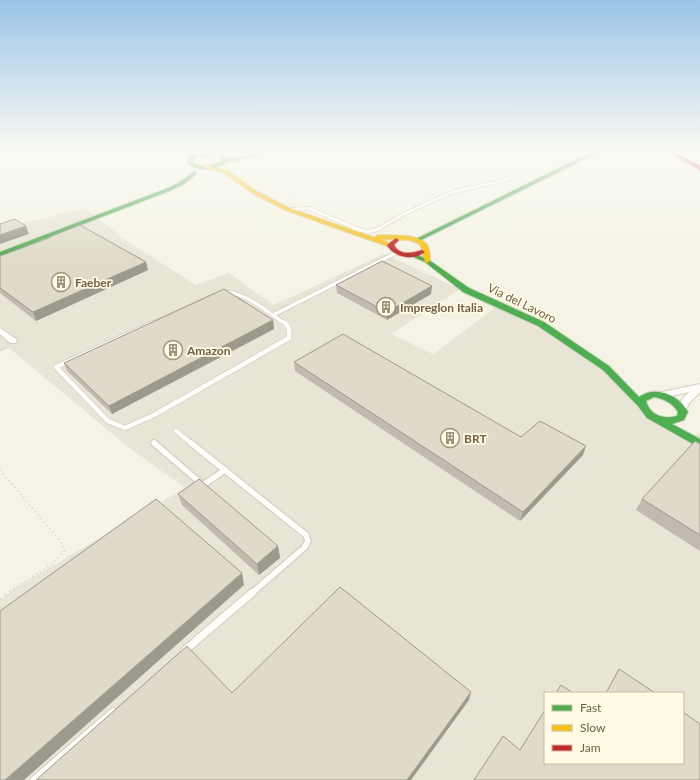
<svg xmlns="http://www.w3.org/2000/svg" width="700" height="780" font-family="Lato,sans-serif">
  <style>
    .industrial { fill: #e8e4d6; fill-rule: evenodd }
    .lines { fill: none; stroke-linecap: round; stroke-linejoin: round }
    .lane-far4-casing { stroke: #d4cfc0; stroke-width: 4.5 }
    .lane-far3-casing { stroke: #d4cfc0; stroke-width: 5 }
    .lane-far2-casing { stroke: #d4cfc0; stroke-width: 6 }
    .lane-far1-casing { stroke: #d4cfc0; stroke-width: 8 }
    .lane-casing { stroke: #d4cfc0; stroke-width: 9 }
    .street-casing { stroke: #d4cfc0; stroke-width: 2 }
    .fast-casing { stroke: #d5d0c2; stroke-width: 2 }
    .slow-casing { stroke: #d5d0c2; stroke-width: 2 }
    .jam-casing { stroke: #d5d0c2; stroke-width: 2 }
    .path-far3 { stroke: #d7d2c8; stroke-width: 1; stroke-dasharray: 0.5 2; stroke-linecap: butt }
    .path-far2 { stroke: #d7d2c8; stroke-width: 1.5; stroke-dasharray: 1 3; stroke-linecap: butt }
    .path-far1 { stroke: #d7d2c8; stroke-width: 2; stroke-dasharray: 1 3.5; stroke-linecap: butt }
    .path { stroke: #d7d2c8; stroke-width: 2.5; stroke-dasharray: 1.5 4.5; stroke-linecap: butt }
    .lane-far4 { stroke: #fefdfb; stroke-width: 3 }
    .lane-far3 { stroke: #fefdfb; stroke-width: 3.5 }
    .lane-far2 { stroke: #fefdfb; stroke-width: 4.5 }
    .lane-far1 { stroke: #fefdfb; stroke-width: 5.5 }
    .lane { stroke: #fefdfb; stroke-width: 7 }
    .street { fill: #fefdfb; fill-rule: evenodd }
    .fast { fill: #4caf50; fill-rule: evenodd }
    .slow { fill: #ffc107; fill-rule: evenodd }
    .jam { fill: #c62828; fill-rule: evenodd }
    .wall { fill: #c0bbae }
    .shaded-wall { fill: #9c998d }
    .building { fill: #dfdaca; stroke: #9c998d }
    .labels { text-anchor: middle; dominant-baseline: central; stroke-width: 3.5; stroke-linejoin: round; paint-order: stroke }
    .poi-label { font-size: 12px; font-weight: bold; fill: #726146; stroke: #fffbe4; text-anchor: start }
    .street-label { font-size: 12px; fill: #726146; stroke: #fffbe4 }
  </style>
  <rect width="100%" height="100%" fill="#f5f3e5"/>
  <!-- industrial -->
  <path class="industrial" d="M85,208l40,32 71,45 32,-12 46,32 110,-51 76,35 -69,45 42,20 63,-47 43,18 64,44 80,68 17,-3v346h-700v-180l15,-12 170,-100 -58,-42 -118,-98 -9,4v-123zM545,693h138v70h-138z"/>
  <g class="lines">
    <defs>
      <g id="lane-far4">
        <polyline points="289,210 308,208 358,229"/>
        <polyline points="378,229 404,214 452,192 502,181 529,171"/>
      </g>
      <g id="lane-far3">
        <polyline points="354,228 368,232 381,228"/>
        <polyline points="273,315 396,253"/>
        <path d="M151,324l72,-32c23,0 44,20 63,32"/>
      </g>
      <g id="lane-far2">
        <path d="M153,323l-97,44 52,54 17,7 29,-13 135,-77c1,-6 1,-11 -4,-15"/>
        <polyline points="176,431 192,444"/>
      </g>
      <g id="lane-far1">
        <polyline points="154,443 203,485 225,470"/>
        <polyline points="191,443 306,535 308,541 305,547 252,593"/>
      </g>
      <g id="lane">
        <polyline points="184,651 253,592"/>
        <polyline points="34,780 113,712"/>
      </g>
      <g id="street">
        <polygon points="0,328 16,339 17,341 16,343 10,343 0,334"/>
        <polygon points="700,384 700,392 690,402 685,411 682,412 677,409 683,398 689,392 662,398 657,395 662,392"/>
      </g>
      <g id="fast">
        <path d="M206,152l16,2 5,5 39,-7h11l-52,11c-11,8 -27,9 -38,0l1,-4 5,-4zM206,156h13l3,4c-9,7 -19,8 -29,2v-2l4,-3z"/>
        <polygon points="595,152 602,152 579,162 419,241 414,240 575,160"/>
        <polygon points="194,171 196,172 196,174 184,184 172,190 0,256 0,252 168,188 180,182"/>
        <path d="M413,253l16,7 40,28 75,34 65,44 30,31c17,-12 40,-2 49,15l-4,8 -12,4 28,15v9l-53,-30 -9,-12 -35,-36 -65,-44 -75,-34 -38,-30 -14,-6v-2zM654,397c10,2 19,6 24,15l-1,4c-14,4 -27,-1 -31,-15z"/>
      </g>
      <path id="slow" d="M206,165l22,6 28,20 33,17 86,30 1,-2 2,-1c13,1 42,-2 49,10 3,5 3,11 3,16l-3,2 -2,-1 -4,-16 -3,-3 -9,-3 -30,-1 13,5 1,1 -3,2 -105,-37 -33,-17 -28,-20 -20,-5v-2z"/>
      <g id="jam">
        <polygon points="668,152 674,152 700,166 700,170"/>
        <path d="M396,238l3,2 -5,5c6,11 18,8 28,5l3,2c-11,9 -31,6 -38,-7z"/>
      </g>
    </defs>
    <!-- lane-far4 casing -->
    <use href="#lane-far4" class="lane-far4-casing"/>
    <!-- lane-far3 casing -->
    <use href="#lane-far3" class="lane-far3-casing"/>
    <!-- lane-far2 casing -->
    <use href="#lane-far2" class="lane-far2-casing"/>
    <!-- lane-far1 casing -->
    <use href="#lane-far1" class="lane-far1-casing"/>
    <!-- lane casing -->
    <use href="#lane" class="lane-casing"/>
    <!-- street casing -->
    <use href="#street" class="street-casing"/>
    <!-- fast casing -->
    <use href="#fast" class="fast-casing"/>
    <!-- slow casing -->
    <use href="#slow" class="slow-casing"/>
    <!-- jam casing -->
    <use href="#jam" class="jam-casing"/>
    <!-- path-far3 -->
    <polyline class="path-far3" points="284,187 288,196 299,202"/>
    <!-- path-far2 -->
    <polyline class="path-far2" points="0,350 8,347"/>
    <!-- path-far1 -->
    <polyline class="path-far1" points="0,470 61,542 64,551 52,564 7,593"/>
    <!-- path -->
    <polyline class="path" points="0,599 9,592"/>
    <!-- lane-far4 -->
    <use href="#lane-far4" class="lane-far4"/>
    <!-- lane-far3 -->
    <use href="#lane-far3" class="lane-far3"/>
    <!-- lane-far2 -->
    <use href="#lane-far2" class="lane-far2"/>
    <!-- lane-far1 -->
    <use href="#lane-far1" class="lane-far1"/>
    <!-- lane -->
    <use href="#lane" class="lane"/>
    <!-- street -->
    <use href="#street" class="street"/>
    <!-- fast -->
    <use href="#fast" class="fast"/>
    <!-- slow -->
    <use href="#slow" class="slow"/>
    <!-- jam -->
    <use href="#jam" class="jam"/>
  </g>
  <!-- wall -->
  <g class="wall">
    <polygon points="0,256 148,270 36,321 0,293"/>
    <polygon points="336,285 431,294 387,320 337,293"/>
    <polygon points="273,320 274,329 112,414 67,371 64,363"/>
    <polygon points="294,362 521,437 583,455 520,521 295,371"/>
    <polygon points="700,444 700,551 636,510 642,499"/>
    <polygon points="178,494 278,546 280,558 259,575 182,505"/>
  </g>
  <!-- shaded-wall -->
  <g class="shaded-wall">
    <polygon points="26,226 29,234 0,244 0,235"/>
    <polygon points="146,262 148,270 36,321 33,312"/>
    <polygon points="432,286 431,294 387,320 387,312"/>
    <polygon points="273,320 274,329 112,414 109,406"/>
    <polygon points="586,446 583,455 520,521 523,512"/>
    <polygon points="278,546 280,558 259,575 257,564"/>
    <polygon points="242,573 244,585 24,780 5,780"/>
    <polygon points="471,692 469,700 411,780 407,780"/>
  </g>
  <!-- building -->
  <g class="building">
    <polygon points="15,219 26,226 0,235 0,224"/>
    <polygon points="80,225 146,262 33,312 0,288 0,256 49,238 52,236"/>
    <polygon points="382,261 432,286 387,312 336,285"/>
    <polygon points="224,289 273,320 109,406 64,363"/>
    <polygon points="343,334 521,437 540,421 586,446 523,512 294,362"/>
    <polygon points="695,441 700,444 700,535 642,499"/>
    <polygon points="199,479 278,546 257,564 178,494"/>
    <polygon points="156,499 242,573 5,780 0,780 0,611"/>
    <polygon points="340,587 471,692 407,780 36,780 187,646 232,693"/>
    <polygon points="619,669 655,693 606,693"/>
    <polygon points="561,685 573,693 556,693"/>
    <polygon points="545,710 545,763 683,763 683,712 700,724 700,780 474,780 503,736 520,750"/>
  </g>
  <!-- sky -->
  <linearGradient id="sky" x2="0" y2="1"><stop stop-color="#9bc4e7"/><stop offset="0.58" stop-color="#fafaf3"/><stop offset="1" stop-color="#fafaf3" stop-opacity="0"/></linearGradient>
  <rect width="700" height="261" fill="url(#sky)"/>
  <!-- icons -->
  <defs>
    <symbol id="building-ring" viewBox="-11 -11 22 22"><circle r="9.5" fill="#fffbe4" stroke="#a0947e" stroke-width="1.5"/><path d="M-4-6H4V6H1V3H-1V6H-4ZM-2.5-4.3h1.7v1.8h-1.7ZM.8-4.3h1.7v1.8H.8ZM-2.5-1h1.7V.8h-1.7ZM.8-1h1.7V.8H.8Z" fill="#a0947e"/></symbol>
  </defs>
  <g fill-rule="evenodd">
    <use href="#building-ring" x="50" y="271" width="22" height="22"/>
    <use href="#building-ring" x="375" y="296" width="22" height="22"/>
    <use href="#building-ring" x="162" y="339" width="22" height="22"/>
    <use href="#building-ring" x="439" y="427" width="22" height="22"/>
  </g>
  <g class="labels">
    <!-- poi labels -->
    <g class="poi-label">
      <text x="75" y="282">Faeber</text>
      <text x="400" y="307">Impreglon Italia</text>
      <text x="187" y="350">Amazon</text>
      <text x="464" y="438">BRT</text>
    </g>
    <!-- street labels -->
    <g class="street-label">
      <text transform="translate(522 303) rotate(26)">Via del Lavoro</text>
    </g>
  </g>
  <!-- legend -->
  <rect x="544" y="692" width="140" height="72" fill="#fffbe4" stroke="#c7bda5"/>
  <rect x="552" y="705" width="20" height="6" fill="#4caf50" stroke="#c7bda5"/>
  <text x="580" y="712" font-size="12" fill="#726146">Fast</text>
  <rect x="552" y="725" width="20" height="6" fill="#ffc107" stroke="#c7bda5"/>
  <text x="580" y="732" font-size="12" fill="#726146">Slow</text>
  <rect x="552" y="745" width="20" height="6" fill="#c62828" stroke="#c7bda5"/>
  <text x="580" y="752" font-size="12" fill="#726146">Jam</text>
</svg>
